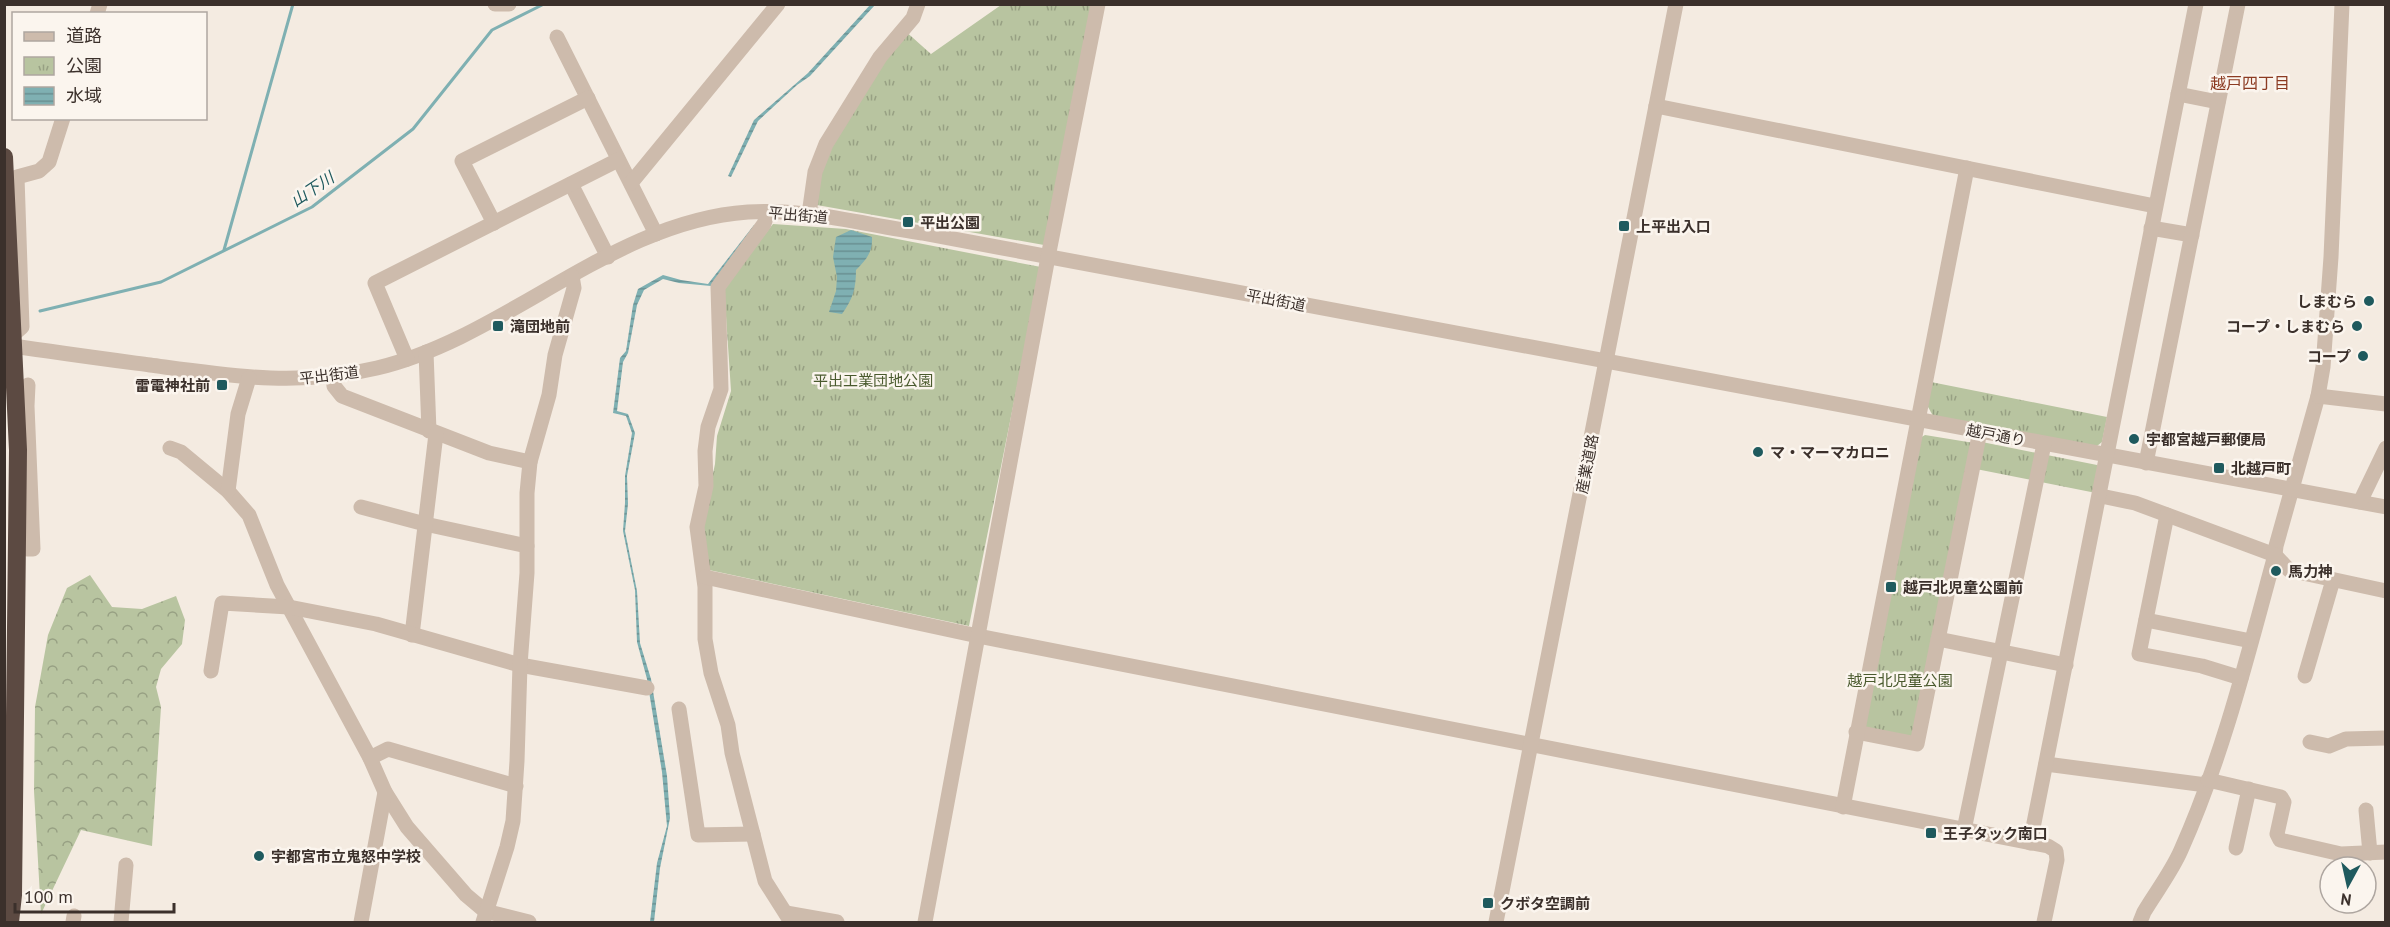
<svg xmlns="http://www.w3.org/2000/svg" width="2390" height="927" font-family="'PT Sans','Noto Sans JP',sans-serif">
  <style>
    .forest { fill: url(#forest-crowns) }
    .park { fill: url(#park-tufts) }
    .water { fill: url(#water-rules) }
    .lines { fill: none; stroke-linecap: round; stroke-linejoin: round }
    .stream { stroke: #7fb0b2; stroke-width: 3 }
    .minor { stroke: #cdbbac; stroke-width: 15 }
    .highway { stroke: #5c4a42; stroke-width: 18 }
    .poi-dot { fill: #1f5a5e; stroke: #fbf5ee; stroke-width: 2 }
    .labels { text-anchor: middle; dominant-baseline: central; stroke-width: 5; stroke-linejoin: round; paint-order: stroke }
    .street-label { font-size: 15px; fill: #3b302b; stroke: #fbf5ee }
    .poi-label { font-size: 15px; font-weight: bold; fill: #3b302b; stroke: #fbf5ee; text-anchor: start }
    .park-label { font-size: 15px; fill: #4a5a2e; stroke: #fbf5ee }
    .neighbourhood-label { font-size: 16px; fill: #8c3b22; stroke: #fbf5ee }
    .water-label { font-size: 16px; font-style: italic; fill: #1f5a5e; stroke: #fbf5ee }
  </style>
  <defs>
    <pattern id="forest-crowns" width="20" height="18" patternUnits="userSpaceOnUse" patternTransform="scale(1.5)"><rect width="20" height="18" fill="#b8c4a0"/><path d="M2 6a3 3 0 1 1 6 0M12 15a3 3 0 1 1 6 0" fill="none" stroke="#97a083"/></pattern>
    <pattern id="park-tufts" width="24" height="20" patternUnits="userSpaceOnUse" patternTransform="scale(1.5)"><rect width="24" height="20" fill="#b8c4a0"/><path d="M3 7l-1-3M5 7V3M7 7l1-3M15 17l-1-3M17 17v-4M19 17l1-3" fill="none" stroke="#97a083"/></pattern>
    <pattern id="water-rules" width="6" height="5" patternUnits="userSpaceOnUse" patternTransform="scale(1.5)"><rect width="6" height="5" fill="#7fb0b2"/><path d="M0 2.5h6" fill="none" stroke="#699091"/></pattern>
  </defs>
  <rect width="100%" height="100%" fill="#f4ebe1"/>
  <!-- forest -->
  <polygon class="forest" points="90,575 112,607 142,609 176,596 185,620 182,644 161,669 156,687 161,707 152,846 81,830 41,914 34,791 35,707 48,635 67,588"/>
  <!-- park -->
  <g class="park">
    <polygon points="1001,5 1092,5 1044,245 811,204 815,172 903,29 931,54"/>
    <polygon points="773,224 846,229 1041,267 969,626 709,570 703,522 715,464 717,436 731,391 724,286"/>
    <polygon points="1931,382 2107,417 2102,442 2097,446 1933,416 1927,405"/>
    <polygon points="1925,435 1974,443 1916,741 1863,730 1920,438"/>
    <polygon points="1982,442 2097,465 2101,471 2096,493 1976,469"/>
  </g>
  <!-- water -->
  <g class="water">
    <polygon points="870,5 875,5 810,76 797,85 758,121 731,177 728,176 754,120 808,73"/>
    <polygon points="754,225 758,226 711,286 679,283 663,279 644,290 637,305 628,353 623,362 617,411 628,414 635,433 627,476 628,504 625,531 637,591 640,643 651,679 667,776 670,818 660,868 654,922 650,922 657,863 667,826 662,772 647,679 637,642 635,590 623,531 625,503 625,476 632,433 626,416 613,413 620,358 626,351 633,305 638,289 663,275 681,280 708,284"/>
    <path d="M851,230l21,7c1,15 -6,23 -16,33 0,18 -3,29 -14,44l-13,-2 7,-21 1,-14 -4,-20 3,-20z"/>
  </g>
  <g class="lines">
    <!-- stream -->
    <g class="stream">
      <polyline points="224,250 293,4"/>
      <polyline points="40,311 161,282 312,207 413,129 492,30 544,4"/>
    </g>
    <!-- minor -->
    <g class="minor">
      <polyline points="495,4 509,4"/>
      <polyline points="2342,4 2331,257 2323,367 2318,396 2276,546 2275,555 2289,570 2386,591"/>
      <polyline points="97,14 100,4"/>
      <polyline points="557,37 656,234"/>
      <polyline points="2178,94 2218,102"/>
      <polyline points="1656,106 2155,206"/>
      <polyline points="631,183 778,4"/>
      <polyline points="571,184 608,257"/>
      <polyline points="768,212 764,224 718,287 721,389 708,427 705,451 706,486 697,527 705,587 705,639 711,673 728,725 732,753 765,881 791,922"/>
      <polyline points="809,214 815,172 826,144 880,57 913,18 918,4"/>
      <polyline points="494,223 462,161 588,98"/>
      <polyline points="2151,228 2192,235"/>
      <polyline points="13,335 22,327 17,177 39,171 49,162 63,118"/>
      <path d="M14,346c45,7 91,13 136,19 81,11 147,22 227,3 130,-31 235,-147 371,-156 58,-4 117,13 174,21l1464,274"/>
      <polyline points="426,352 429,431"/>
      <polyline points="407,359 375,283 618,160"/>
      <polyline points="333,376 334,386 342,396 489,453 530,462"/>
      <polyline points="2318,396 2386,404"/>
      <polyline points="170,448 181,452 228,491 249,515 277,585 370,758 385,792 407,827 466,895 485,911 529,922"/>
      <polyline points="2146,463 2238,4"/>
      <polyline points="228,491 238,414 249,378"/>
      <path d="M2101,496l34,7 140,52c-27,99 -52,201 -94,295 -9,21 -25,42 -37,62l-4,10"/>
      <polyline points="2360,502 2386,448"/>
      <polyline points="361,507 425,524 527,546"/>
      <polyline points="2167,515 2139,654 2202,666 2241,678"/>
      <polyline points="27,549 33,549 27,406 28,385"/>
      <polyline points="705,577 978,636 2048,846 2056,851 2057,860 2044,922"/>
      <polyline points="2146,620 2251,641"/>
      <polyline points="412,635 436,434"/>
      <polyline points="1938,639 2066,665"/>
      <polyline points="211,671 222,603 289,607 376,624 520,665 647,688"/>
      <polyline points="2305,676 2333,580"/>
      <polyline points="679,709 698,835 753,834"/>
      <polyline points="1856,732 1917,744 1980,431"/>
      <polyline points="2310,742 2329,746 2346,739 2386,738"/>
      <polyline points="370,758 388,749 516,786"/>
      <polyline points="2046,764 2206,785"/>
      <polyline points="2208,780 2281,797 2284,802 2277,834 2280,840 2341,854 2386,852"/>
      <polyline points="1843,807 1967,168"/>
      <polyline points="2366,810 2370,853"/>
      <polyline points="1964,830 2044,444"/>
      <polyline points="2030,843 2196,4"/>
      <polyline points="2236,848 2249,789"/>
      <polyline points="786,913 837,922"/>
      <polyline points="73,922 74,916"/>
      <polyline points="121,922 126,865"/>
      <polyline points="361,922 385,792"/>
      <polyline points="483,922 507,847 513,821 517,761 520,665 527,573 527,493 530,462 549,395 555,355 574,288 572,276"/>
      <polyline points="925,922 1048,257 1098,4"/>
      <polyline points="1496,922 1676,4"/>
    </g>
    <!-- highway -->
    <polyline class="highway" points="4,157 18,450 13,895 10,922"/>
  </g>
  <!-- markers -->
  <g class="poi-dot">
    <rect x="902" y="216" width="12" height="12" rx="3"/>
    <rect x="1618" y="220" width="12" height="12" rx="3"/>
    <circle cx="2369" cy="301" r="6"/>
    <rect x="492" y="320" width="12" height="12" rx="3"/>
    <circle cx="2357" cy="326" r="6"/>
    <circle cx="2363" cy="356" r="6"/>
    <rect x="216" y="379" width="12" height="12" rx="3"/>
    <circle cx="2134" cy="439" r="6"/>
    <circle cx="1758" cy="452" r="6"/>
    <rect x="2213" y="462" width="12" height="12" rx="3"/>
    <circle cx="2276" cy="571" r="6"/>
    <rect x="1885" y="581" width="12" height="12" rx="3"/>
    <rect x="1925" y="827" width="12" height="12" rx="3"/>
    <circle cx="259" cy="856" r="6"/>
    <rect x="1482" y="897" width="12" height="12" rx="3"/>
  </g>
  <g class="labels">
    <!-- street labels -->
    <g class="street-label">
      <text transform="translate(798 215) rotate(5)">平出街道</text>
      <text transform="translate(1276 300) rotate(11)">平出街道</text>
      <text transform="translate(329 375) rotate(-7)">平出街道</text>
      <text transform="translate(1996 435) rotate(11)">越戸通り</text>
      <text transform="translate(1587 464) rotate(-79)">産業道路</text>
    </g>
    <!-- poi labels -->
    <g class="poi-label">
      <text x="920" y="222">平出公園</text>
      <text x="1636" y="226">上平出入口</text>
      <text x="2357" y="301" text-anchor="end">しまむら</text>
      <text x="510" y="326">滝団地前</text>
      <text x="2345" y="326" text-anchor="end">コープ・しまむら</text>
      <text x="2351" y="356" text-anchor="end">コープ</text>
      <text x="210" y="385" text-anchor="end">雷電神社前</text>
      <text x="2146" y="439">宇都宮越戸郵便局</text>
      <text x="1770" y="452">マ・マーマカロニ</text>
      <text x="2231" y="468">北越戸町</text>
      <text x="2288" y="571">馬力神</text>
      <text x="1903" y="587">越戸北児童公園前</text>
      <text x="1943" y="833">王子タック南口</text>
      <text x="271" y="856">宇都宮市立鬼怒中学校</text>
      <text x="1500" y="903">クボタ空調前</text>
    </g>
    <!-- park labels -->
    <g class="park-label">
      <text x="873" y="380">平出工業団地公園</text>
      <text x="1900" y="680">越戸北児童公園</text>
    </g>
    <!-- neighbourhood labels -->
    <g class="neighbourhood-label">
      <text x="2250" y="83">越戸四丁目</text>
    </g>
    <!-- water labels -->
    <g class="water-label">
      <text transform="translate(312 189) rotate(-34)">山下川</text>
    </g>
  </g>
  <!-- border -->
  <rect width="2390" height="927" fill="none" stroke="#3b302b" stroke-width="12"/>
  <!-- legend -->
  <rect x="12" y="12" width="195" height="108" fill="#fbf5ee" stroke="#aea6a0" stroke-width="1.5"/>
  <rect x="24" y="32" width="30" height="9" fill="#cdbbac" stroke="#aea6a0" stroke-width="1.5"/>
  <text x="66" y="42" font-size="18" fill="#3b302b">道路</text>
  <rect x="24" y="57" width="30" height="18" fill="url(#park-tufts)" stroke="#aea6a0" stroke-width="1.5"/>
  <text x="66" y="72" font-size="18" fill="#3b302b">公園</text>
  <rect x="24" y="87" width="30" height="18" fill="url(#water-rules)" stroke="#aea6a0" stroke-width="1.5"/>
  <text x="66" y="102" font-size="18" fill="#3b302b">水域</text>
  <!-- north arrow -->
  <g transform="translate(2348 885) rotate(188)"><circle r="28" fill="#fbf5ee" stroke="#aea6a0" stroke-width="1.5"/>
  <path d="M0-4.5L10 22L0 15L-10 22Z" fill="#1f5a5e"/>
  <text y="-9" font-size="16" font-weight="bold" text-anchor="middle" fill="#3b302b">N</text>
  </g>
  <!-- scale -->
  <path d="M15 903v9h159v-9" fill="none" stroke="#3b302b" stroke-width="3"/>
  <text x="24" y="903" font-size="18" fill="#3b302b" stroke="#fbf5ee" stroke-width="4.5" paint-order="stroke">100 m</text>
</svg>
